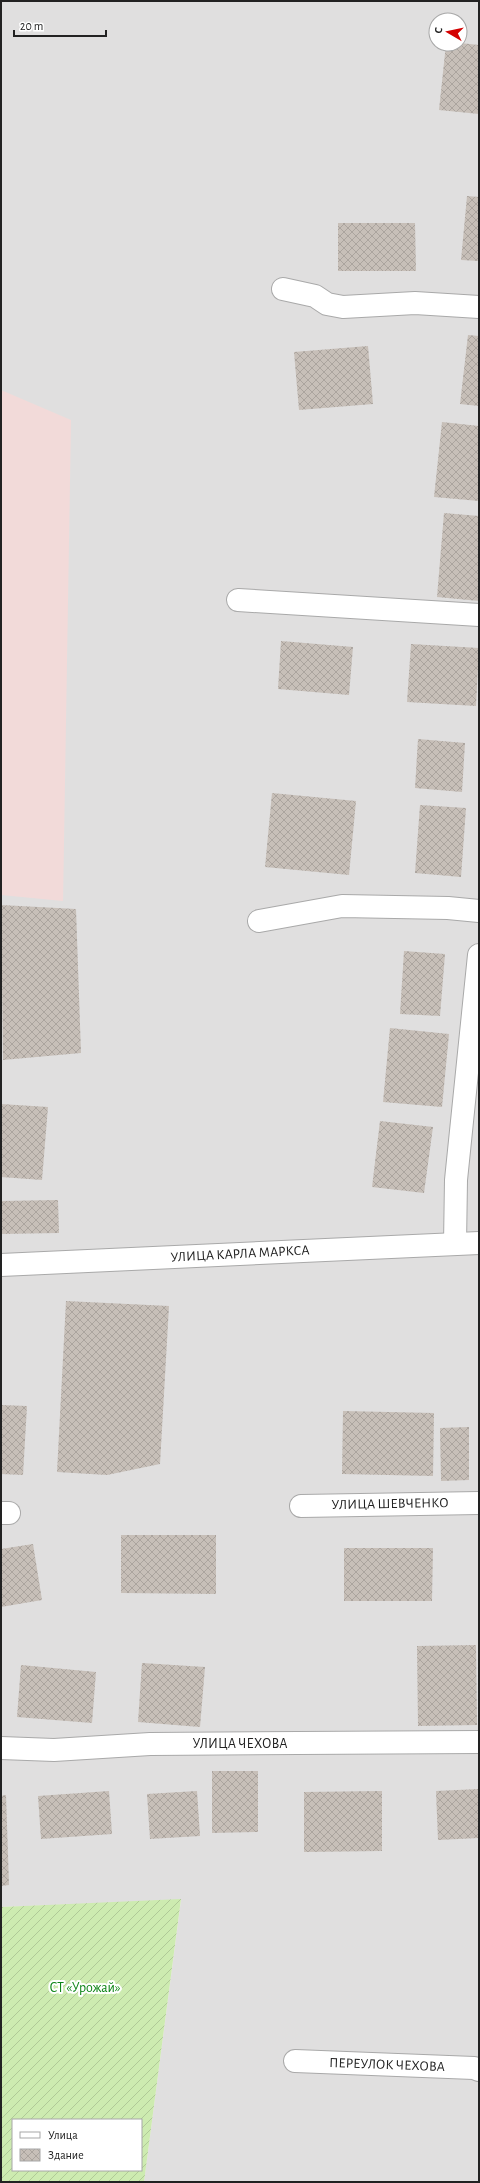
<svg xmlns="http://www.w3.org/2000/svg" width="480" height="2183" font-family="'Alegreya Sans',sans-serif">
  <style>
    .residential { fill: #e0dfdf; fill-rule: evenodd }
    .commercial { fill: #f2dad9 }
    .garden { fill: url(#garden-furrows); fill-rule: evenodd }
    .building { fill: url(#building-cross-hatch) }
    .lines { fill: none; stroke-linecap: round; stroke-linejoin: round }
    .minor-casing { stroke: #a9a9a9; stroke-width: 24 }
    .minor { stroke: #fff; stroke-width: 22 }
    .labels { text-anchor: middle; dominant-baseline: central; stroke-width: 4; stroke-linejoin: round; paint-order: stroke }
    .street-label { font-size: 14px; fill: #222; stroke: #fff }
    .park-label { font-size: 14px; fill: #0c8416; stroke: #fff }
  </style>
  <defs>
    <pattern id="garden-furrows" width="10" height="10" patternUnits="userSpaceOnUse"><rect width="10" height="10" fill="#cdebb0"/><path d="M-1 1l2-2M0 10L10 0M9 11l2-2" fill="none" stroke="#b0c997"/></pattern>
    <pattern id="building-cross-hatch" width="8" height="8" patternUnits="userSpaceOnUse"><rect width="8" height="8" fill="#c7bfb8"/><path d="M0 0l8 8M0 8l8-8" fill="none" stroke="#aba49e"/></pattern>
  </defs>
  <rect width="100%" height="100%" fill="#f2efe9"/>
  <!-- residential -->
  <path class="residential" d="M1,1h478v2181h-335l37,-282 -180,7zM436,20h24v24h-24z"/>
  <!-- commercial -->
  <polygon class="commercial" points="1,390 71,420 63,901 1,895"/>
  <!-- garden -->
  <path class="garden" d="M181,1899l-37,283h-143v-275zM13,2120h128v50h-128z"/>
  <!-- building -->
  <g class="building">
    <polygon points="460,43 479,45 479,114 439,110 446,44"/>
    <polygon points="467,196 479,197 479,261 461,260"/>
    <polygon points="338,223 415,223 416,271 338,271"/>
    <polygon points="468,335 479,336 479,406 460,404"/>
    <polygon points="368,346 373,404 299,410 294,352"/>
    <polygon points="442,422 479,426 479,501 434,497"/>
    <polygon points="444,513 479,516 479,601 437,597"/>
    <polygon points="281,641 353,647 349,695 278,689"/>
    <polygon points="411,644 479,648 476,706 407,702"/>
    <polygon points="418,739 465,743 462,792 415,788"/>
    <polygon points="272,793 356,801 349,875 265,867"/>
    <polygon points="420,805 466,808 461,877 415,873"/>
    <polygon points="1,905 76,909 81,1053 3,1060"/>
    <polygon points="404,951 445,954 440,1016 400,1014"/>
    <polygon points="390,1028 449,1034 442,1107 383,1102"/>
    <polygon points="1,1104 48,1107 42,1180 1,1177"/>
    <polygon points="380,1121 433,1127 424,1193 372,1187"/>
    <polygon points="58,1200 59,1233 1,1234 1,1201"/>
    <polygon points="66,1301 169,1306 160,1464 107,1475 57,1472"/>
    <polygon points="1,1405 27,1406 23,1475 1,1474"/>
    <polygon points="343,1411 434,1413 433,1476 342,1474"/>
    <polygon points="469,1427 469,1480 441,1481 440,1428"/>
    <polygon points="121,1535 216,1535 216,1594 121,1593"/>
    <polygon points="33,1544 42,1600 1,1607 1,1549"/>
    <polygon points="344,1548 433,1548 432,1601 344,1601"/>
    <polygon points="476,1645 477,1725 418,1726 417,1646"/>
    <polygon points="142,1663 205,1667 200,1727 138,1722"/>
    <polygon points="21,1665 96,1672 92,1723 17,1717"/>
    <polygon points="212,1771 258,1771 258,1832 212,1833"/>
    <polygon points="479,1789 479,1838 438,1840 436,1791"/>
    <polygon points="109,1791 112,1834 41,1839 38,1796"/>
    <polygon points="197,1791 200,1836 150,1839 147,1794"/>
    <polygon points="382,1791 382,1851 304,1852 304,1792"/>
    <polygon points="6,1795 9,1885 1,1886 1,1796"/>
  </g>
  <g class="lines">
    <defs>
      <g id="minor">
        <polyline points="283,289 315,296 327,304 343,307 415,303 479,307"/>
        <polyline points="238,600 479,615"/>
        <polyline points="259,921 342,906 448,908 479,911"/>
        <polyline points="455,1244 456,1180 479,955"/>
        <polyline points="1,1265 479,1243"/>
        <polyline points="301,1506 479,1503"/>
        <polyline points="1,1513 9,1513"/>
        <polyline points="1,1748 54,1750 150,1744 479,1742"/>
        <polyline points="295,2061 474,2068 479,2070"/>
      </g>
    </defs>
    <!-- minor casing -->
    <use href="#minor" class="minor-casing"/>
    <!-- minor -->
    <use href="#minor" class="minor"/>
  </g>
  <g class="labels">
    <!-- street labels -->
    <g class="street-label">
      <text transform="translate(240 1254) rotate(-3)">УЛИЦА КАРЛА МАРКСА</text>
      <text transform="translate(390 1504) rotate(-1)">УЛИЦА ШЕВЧЕНКО</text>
      <text x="240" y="1744">УЛИЦА ЧЕХОВА</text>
      <text transform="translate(387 2065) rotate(2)">ПЕРЕУЛОК ЧЕХОВА</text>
    </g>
    <!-- park labels -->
    <g class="park-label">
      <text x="85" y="1988">СТ «Урожай»</text>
    </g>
  </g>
  <!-- border -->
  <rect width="480" height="2183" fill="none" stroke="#222222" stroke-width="4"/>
  <!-- legend -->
  <rect x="12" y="2119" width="130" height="52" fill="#ffffff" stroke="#a7a7a7"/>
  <rect x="20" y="2132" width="20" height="6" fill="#ffffff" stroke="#a7a7a7"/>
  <text x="48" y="2139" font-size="12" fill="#222222">Улица</text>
  <rect x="20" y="2149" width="20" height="12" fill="url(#building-cross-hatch)" stroke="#a7a7a7"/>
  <text x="48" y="2159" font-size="12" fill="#222222">Здание</text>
  <!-- north arrow -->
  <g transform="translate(448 32) rotate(279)"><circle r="19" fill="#ffffff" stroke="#a7a7a7"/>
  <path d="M0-3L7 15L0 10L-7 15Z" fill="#d40000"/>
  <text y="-6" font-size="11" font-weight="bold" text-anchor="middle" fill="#222222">С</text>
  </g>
  <!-- scale -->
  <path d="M14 30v6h92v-6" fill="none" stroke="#222222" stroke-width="2"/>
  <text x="20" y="30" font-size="12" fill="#222222" stroke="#ffffff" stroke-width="3" paint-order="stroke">20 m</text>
</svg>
